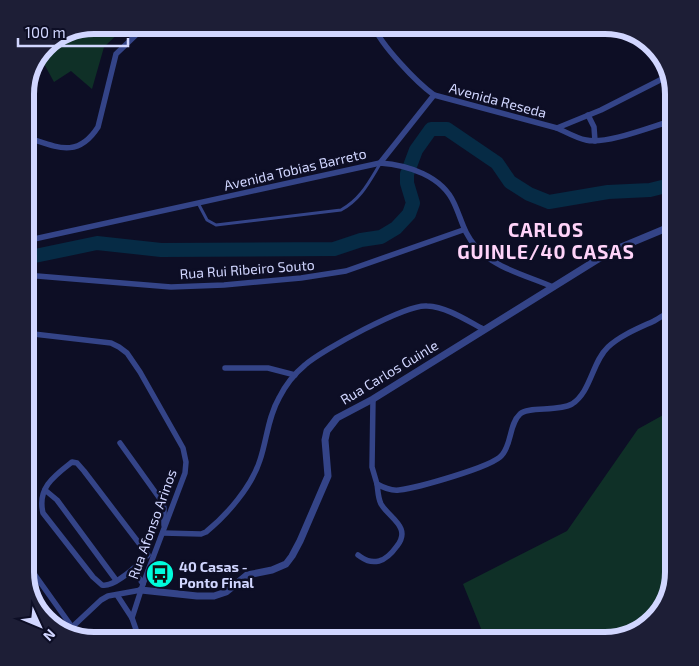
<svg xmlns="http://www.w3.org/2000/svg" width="699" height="666" font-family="'Exo 2',sans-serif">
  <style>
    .green { fill: #0f3027 }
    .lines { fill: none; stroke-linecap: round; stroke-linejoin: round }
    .river { stroke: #062b45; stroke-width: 14 }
    .service { stroke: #344488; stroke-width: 3 }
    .minor { stroke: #344488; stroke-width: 5.5 }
    .tertiary { stroke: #344488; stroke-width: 7 }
    .labels { text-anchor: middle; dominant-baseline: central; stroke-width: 5; stroke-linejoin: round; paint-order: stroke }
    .street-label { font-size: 14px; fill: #d1d6ff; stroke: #0d0e25 }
    .poi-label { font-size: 14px; font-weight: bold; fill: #d1d6ff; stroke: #0d0e25; text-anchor: start }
    .district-label { font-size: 19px; font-weight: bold; letter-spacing: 1px; fill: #ffd3f9; stroke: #0d0e25 }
    .rim { fill: none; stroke: #d1d6ff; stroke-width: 6 }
  </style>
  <rect width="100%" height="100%" fill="#0d0e25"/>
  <!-- green -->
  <g class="green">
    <polygon points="94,25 127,25 104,47 92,89 71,71 54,82 43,62 37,64 48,42 51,41 58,44 65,36"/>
    <polygon points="435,25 484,25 476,33 435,31"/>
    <polygon points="674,409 674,572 651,624 606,641 486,641 463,584 567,531 638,429"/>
  </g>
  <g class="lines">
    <!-- river -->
    <polyline class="river" points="25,258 97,243 161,250 334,249 361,240 381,237 396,228 409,214 413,203 407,183 407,174 416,150 431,129 447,129 497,163 510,182 529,194 549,202 608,192 650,190 674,184"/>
    <!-- service -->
    <path class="service" d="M198,203l9,17 9,5 125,-15c20,-11 28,-28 39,-46"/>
    <!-- minor -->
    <g class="minor">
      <path d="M373,25c8,20 43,57 61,70l123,33 44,-18 67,-34"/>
      <polyline points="588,115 594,127 595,141"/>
      <path d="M557,128c9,4 19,10 29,12 20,5 67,-14 88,-20"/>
      <path d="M25,137c30,9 52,23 73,-10l18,-73 22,-21 3,-4 -1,-4"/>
      <polyline points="380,163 434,95"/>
      <path d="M25,241l355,-78c28,2 62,13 74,40 8,17 9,29 22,44 18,21 52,29 77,40"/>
      <polyline points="25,275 171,287 224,285 301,278 346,271 463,230"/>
      <polyline points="25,333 111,343 119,347 127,353 140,372 183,448 186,462 185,473 143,584 132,618 140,641"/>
      <polyline points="225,368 268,368 295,375"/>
      <path d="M373,399l-1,68 5,17c7,4 14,7 22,6 17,-2 94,-23 103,-35 10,-11 7,-31 18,-41 8,-8 38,-2 52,-10 19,-12 20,-42 36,-57 13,-12 31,-19 46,-26 7,-4 13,-8 20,-12"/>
      <polyline points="120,443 163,503 164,508 164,525"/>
      <path d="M72,462l5,1 7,8 64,84c-9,9 -34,33 -46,30l-9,-8 -50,-64c-6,-25 11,-37 29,-51z"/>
      <polyline points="45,490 57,500 116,580"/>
      <path d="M163,533l38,1 5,-2c21,-17 46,-46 54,-72 7,-21 8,-43 19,-62 6,-12 15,-24 26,-33 17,-15 101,-61 122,-59 20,1 39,14 56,23"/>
      <path d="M358,555c7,5 12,8 21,6 8,-2 13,-8 18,-15 15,-19 -8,-28 -16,-42 -3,-6 -3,-13 -4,-20"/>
      <polyline points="25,561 72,627"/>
      <polyline points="133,569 143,584"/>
      <polyline points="117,595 132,618"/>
      <polyline points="69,630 101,600 108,596 141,590"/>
      <polyline points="323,641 350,637 442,635 462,641"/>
    </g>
    <!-- tertiary -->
    <polyline class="tertiary" points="141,590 197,596 214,596 226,592 247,575 272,570 286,564 292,556 300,541 328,476 325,440 327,431 337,418 373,399 595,261 614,250 674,225"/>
  </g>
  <!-- icons -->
  <defs>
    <symbol id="bus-disc" viewBox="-11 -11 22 22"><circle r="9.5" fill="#00fcdc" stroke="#0d0e25"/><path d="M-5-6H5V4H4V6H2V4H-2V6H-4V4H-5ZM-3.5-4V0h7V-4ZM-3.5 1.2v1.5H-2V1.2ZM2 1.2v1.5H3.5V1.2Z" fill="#111"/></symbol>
  </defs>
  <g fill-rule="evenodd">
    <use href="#bus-disc" x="144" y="558" width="32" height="32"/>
  </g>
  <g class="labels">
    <!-- street labels -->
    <g class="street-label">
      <text transform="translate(498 100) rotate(15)">Avenida Reseda</text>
      <text transform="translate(295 169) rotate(-13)">Avenida Tobias Barreto</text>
      <text transform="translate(247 269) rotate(-4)">Rua Rui Ribeiro Souto</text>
      <text transform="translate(389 372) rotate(-31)">Rua Carlos Guinle</text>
      <text transform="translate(152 524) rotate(-70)">Rua Afonso Arinos</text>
    </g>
    <!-- poi labels -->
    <g class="poi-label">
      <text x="179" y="566">40 Casas -<tspan x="179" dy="16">Ponto Final</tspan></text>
    </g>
    <!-- district labels -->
    <g class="district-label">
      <text x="546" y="229">CARLOS<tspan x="546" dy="22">GUINLE/40 CASAS</tspan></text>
    </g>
  </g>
  <!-- crop -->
  <path d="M0 0H699V666H0ZM94 34H605A60 60 0 0 1 665 94V572A60 60 0 0 1 605 632H94A60 60 0 0 1 34 572V94A60 60 0 0 1 94 34Z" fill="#1d1e36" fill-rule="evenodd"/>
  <path class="rim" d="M94 34H605A60 60 0 0 1 665 94V572A60 60 0 0 1 605 632H94A60 60 0 0 1 34 572V94A60 60 0 0 1 94 34Z"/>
  <!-- north arrow -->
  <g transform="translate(40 626) rotate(134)" stroke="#0d0e25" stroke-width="4" paint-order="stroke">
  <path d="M0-4L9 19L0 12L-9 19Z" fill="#d1d6ff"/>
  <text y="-8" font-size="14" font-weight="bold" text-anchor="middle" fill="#d1d6ff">N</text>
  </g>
  <!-- scale -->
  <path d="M18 38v8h110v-8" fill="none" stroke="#d1d6ff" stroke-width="2.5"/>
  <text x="25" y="38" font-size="15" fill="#d1d6ff" stroke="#0d0e25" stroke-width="4" paint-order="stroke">100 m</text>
</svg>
